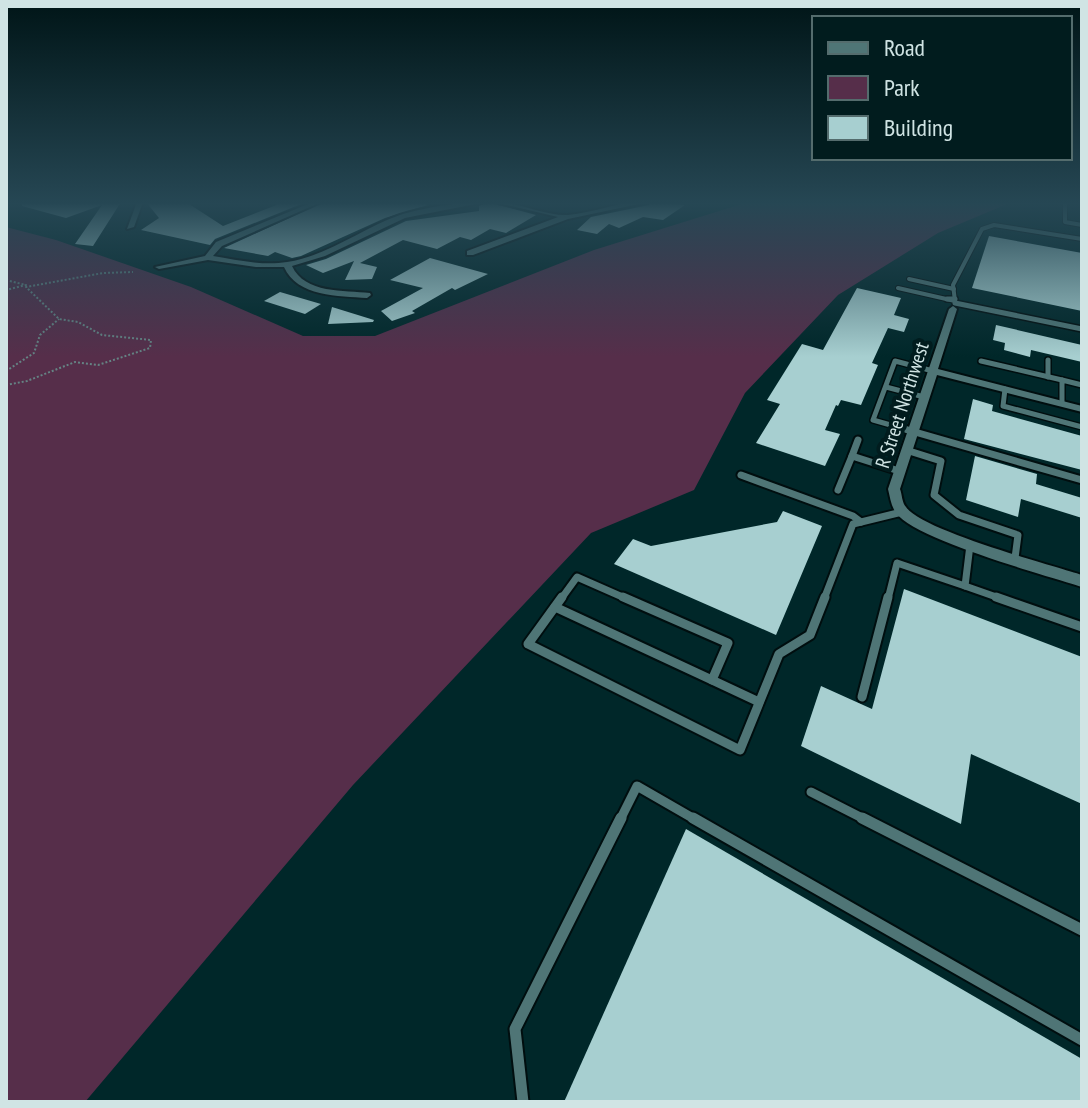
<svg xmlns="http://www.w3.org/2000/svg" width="1088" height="1108" font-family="'PT Sans Narrow',sans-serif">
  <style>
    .green { fill: #562e4a }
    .building { fill: #a7cfd0 }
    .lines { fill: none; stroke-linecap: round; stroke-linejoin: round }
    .service-far4-casing { stroke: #000e0f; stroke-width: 6 }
    .service-far3-casing { stroke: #000e0f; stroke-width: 8 }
    .service-far2-casing { stroke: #000e0f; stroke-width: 11 }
    .service-far1-casing { stroke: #000e0f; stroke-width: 13 }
    .service-casing { stroke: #000e0f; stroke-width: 15 }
    .minor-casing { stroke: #000e0f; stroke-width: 4 }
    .path { stroke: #658384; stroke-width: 2; stroke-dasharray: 2 2; stroke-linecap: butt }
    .service-far4 { stroke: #4f7576; stroke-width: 4 }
    .service-far3 { stroke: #4f7576; stroke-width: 5 }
    .service-far2 { stroke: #4f7576; stroke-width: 7 }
    .service-far1 { stroke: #4f7576; stroke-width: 9 }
    .service { stroke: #4f7576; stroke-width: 11 }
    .minor { fill: #4f7576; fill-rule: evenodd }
    .labels { text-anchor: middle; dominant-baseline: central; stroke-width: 8; stroke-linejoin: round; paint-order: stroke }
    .far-street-label { font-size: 20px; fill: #d0e4e4; stroke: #011c1e }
  </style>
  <rect width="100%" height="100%" fill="#002729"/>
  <!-- green -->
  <polygon class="green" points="748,202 1012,202 938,233 838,295 745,393 694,490 591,533 353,785 85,1102 6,1102 6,227 56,240 191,287 303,336 375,336 594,250"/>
  <!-- building -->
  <g class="building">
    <polygon points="22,202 121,202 93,246 75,244 102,205 66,218 22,206"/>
    <polygon points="146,202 186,202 223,226 284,202 306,202 215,239 210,245 141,230 159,218"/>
    <polygon points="324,202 420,202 428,205 385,218 301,256 292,258 275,252 268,256 224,248"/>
    <polygon points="488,202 536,215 506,233 490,229 471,240 460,237 437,249 403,240 360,263 377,267 372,279 345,280 354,261 323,273 306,265 326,259 406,221 479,211 479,206"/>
    <polygon points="651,202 685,205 663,220 643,217 619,228 609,224 597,234 577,230 591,217 649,205"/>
    <polygon points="989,236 1082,253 1082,311 972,288"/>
    <polygon points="430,258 488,274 455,290 452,288 412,311 415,313 392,321 381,311 423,288 390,280"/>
    <polygon points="857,288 901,298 894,315 909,319 904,332 888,328 872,363 878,365 861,405 841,400 838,406 836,405 825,430 840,434 825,466 756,443 780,404 767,400 802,344 823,350"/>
    <polygon points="280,292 321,304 305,314 264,301"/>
    <polygon points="332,307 374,320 373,322 328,324"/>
    <polygon points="996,325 1082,345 1082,362 1031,350 1030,357 1004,350 1005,343 993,340"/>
    <polygon points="973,399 993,405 992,411 1082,436 1082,470 964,439"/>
    <polygon points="975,456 1037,474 1036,484 1082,498 1082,518 1021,499 1018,517 966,500"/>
    <polygon points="783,511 822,526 776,635 614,564 633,539 651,546 777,522"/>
    <polygon points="904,589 1082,657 1082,804 971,754 961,824 801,746 821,686 872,709"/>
    <polygon points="686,829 1082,1059 1082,1102 564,1102"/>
  </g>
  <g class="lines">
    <defs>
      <g id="service-far4">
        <polyline points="1065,202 1065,222 1082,225"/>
        <polyline points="909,279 954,289"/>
        <polyline points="898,288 955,301 953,285 982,229 994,225 1082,239"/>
      </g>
      <g id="service-far3">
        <polyline points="947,299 955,299"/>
        <polyline points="955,303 1082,329"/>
        <polyline points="1048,360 1048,377"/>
        <polyline points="981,361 1062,380"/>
        <polyline points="886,387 924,397"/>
        <polyline points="1005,389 1003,406 1082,427"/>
        <polyline points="1062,403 1062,380 1082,385"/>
        <polyline points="908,430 873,420 895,361 933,371"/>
      </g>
      <g id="service-far2">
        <polyline points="901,428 1082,480"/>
        <polyline points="906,450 941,461 934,495 959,515 1018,535 1015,558"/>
        <polyline points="852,456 858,440"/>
        <polyline points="741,475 853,516 861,522"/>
        <polyline points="838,490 852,456 899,471"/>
        <polyline points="970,545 965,586 1002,599"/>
        <polyline points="561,599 577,577 627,599"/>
        <polyline points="824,599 853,524 902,512"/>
        <polyline points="888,599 897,563 965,586"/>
      </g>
      <g id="service-far1">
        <polyline points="562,597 528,644 740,750 779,654 810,635 825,597"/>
        <polyline points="623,597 728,643 712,680 759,702"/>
        <polyline points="996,597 1082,627"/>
        <polyline points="555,607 712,680"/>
        <polyline points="862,697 888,597"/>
        <polyline points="811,792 866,820"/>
        <polyline points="620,820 637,786 696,820"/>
      </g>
      <g id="service">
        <polyline points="693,818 1082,1040"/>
        <polyline points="862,818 1082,930"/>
        <polyline points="523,1102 515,1029 621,818"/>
      </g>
      <g id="minor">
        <polygon points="137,202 143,202 134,227 127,229"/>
        <path d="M313,202h8l-99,44 -9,10c24,4 50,10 74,6 41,-6 75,-34 113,-47 20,-7 65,-14 85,-13l-80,16 -80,38 -33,10c13,28 52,24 78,27l1,2 -4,3c-28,-2 -70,-1 -83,-31h-28l-48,-7 -49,9 -4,-2 50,-11 11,-14z"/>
        <path d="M494,202c24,-1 49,14 74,13 27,-2 53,-15 80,-13l-80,17 -95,36h-6v-4l91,-34z"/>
        <path d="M953,306l4,3 -19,60 144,37v6l-145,-37 -37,114c2,5 2,14 6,18 15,23 144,58 176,68v12c-37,-12 -166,-47 -186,-74 -5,-7 -6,-16 -8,-24l61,-180z"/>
      </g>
    </defs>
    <!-- service-far4 casing -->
    <use href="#service-far4" class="service-far4-casing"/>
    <!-- service-far3 casing -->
    <use href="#service-far3" class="service-far3-casing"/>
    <!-- service-far2 casing -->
    <use href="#service-far2" class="service-far2-casing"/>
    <!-- service-far1 casing -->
    <use href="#service-far1" class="service-far1-casing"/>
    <!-- service casing -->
    <use href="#service" class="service-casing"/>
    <!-- minor casing -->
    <use href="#minor" class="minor-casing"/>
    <!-- path -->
    <g class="path">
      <polyline points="6,280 26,285 6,290"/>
      <polyline points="6,371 34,353 40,335 59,319"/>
      <polyline points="6,385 27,381 75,362 98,365 150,348 151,340 102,335 78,322 59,319 26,287 103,273 133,272"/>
    </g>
    <!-- service-far4 -->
    <use href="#service-far4" class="service-far4"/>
    <!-- service-far3 -->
    <use href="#service-far3" class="service-far3"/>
    <!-- service-far2 -->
    <use href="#service-far2" class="service-far2"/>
    <!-- service-far1 -->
    <use href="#service-far1" class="service-far1"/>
    <!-- service -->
    <use href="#service" class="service"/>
    <!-- minor -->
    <use href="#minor" class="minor"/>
  </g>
  <!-- sky -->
  <linearGradient id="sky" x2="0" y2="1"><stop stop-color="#001517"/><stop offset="0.57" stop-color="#264754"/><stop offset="1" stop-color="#264754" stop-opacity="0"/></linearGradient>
  <rect width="1088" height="357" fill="url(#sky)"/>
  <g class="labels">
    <!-- far-street labels -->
    <g class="far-street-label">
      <text transform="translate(902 405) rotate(-72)">R Street Northwest</text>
    </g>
  </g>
  <!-- border -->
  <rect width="1088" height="1108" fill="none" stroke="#d0e4e4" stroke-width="16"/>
  <!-- legend -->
  <rect x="812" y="16" width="260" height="144" fill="#011c1e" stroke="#546c6d" stroke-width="2"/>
  <rect x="828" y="42" width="40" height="12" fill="#4f7576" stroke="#546c6d" stroke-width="2"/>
  <text x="884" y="56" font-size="24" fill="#d0e4e4">Road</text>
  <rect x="828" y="76" width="40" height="24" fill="#562e4a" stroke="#546c6d" stroke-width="2"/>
  <text x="884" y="96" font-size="24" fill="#d0e4e4">Park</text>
  <rect x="828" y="116" width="40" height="24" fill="#a7cfd0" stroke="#546c6d" stroke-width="2"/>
  <text x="884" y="136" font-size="24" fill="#d0e4e4">Building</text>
</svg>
